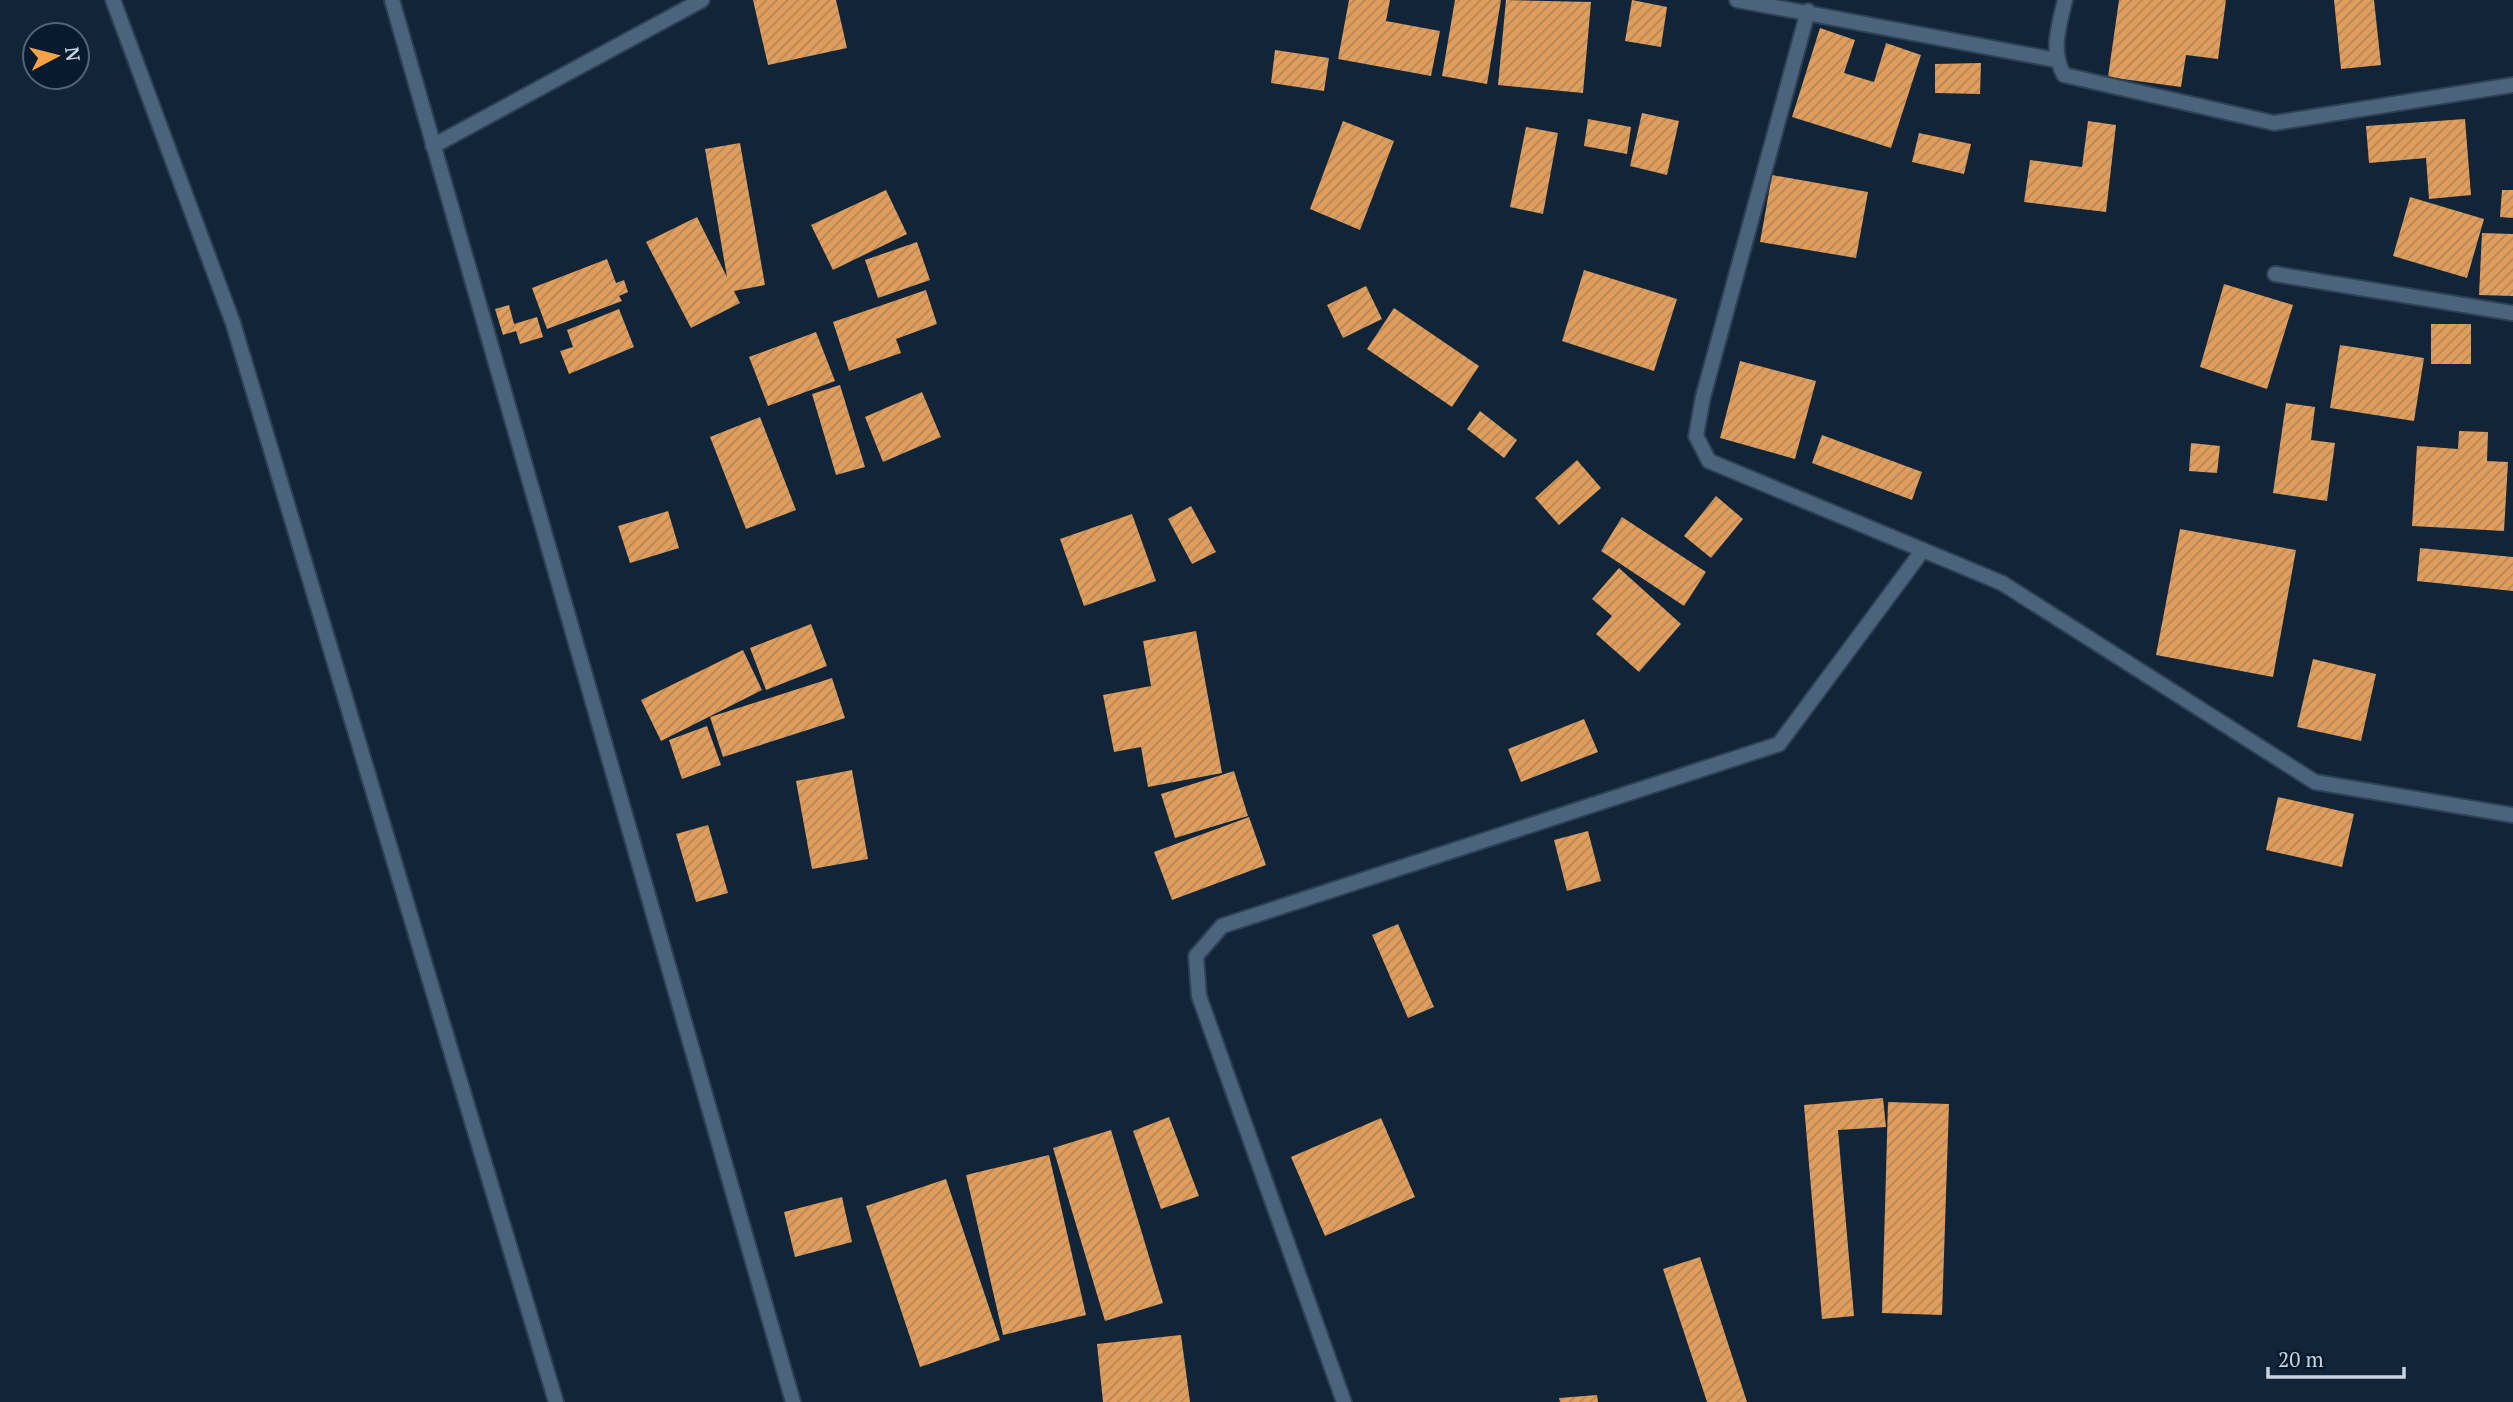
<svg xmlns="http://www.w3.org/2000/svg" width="2513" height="1402" font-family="'PT Serif',serif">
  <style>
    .building { fill: url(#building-hatch) }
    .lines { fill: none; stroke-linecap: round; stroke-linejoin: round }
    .minor-casing { stroke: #2e4053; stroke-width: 18 }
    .minor { stroke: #4c637d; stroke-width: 14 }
  </style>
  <defs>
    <pattern id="building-hatch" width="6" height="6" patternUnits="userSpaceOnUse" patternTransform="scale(1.75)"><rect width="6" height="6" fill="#df9e5d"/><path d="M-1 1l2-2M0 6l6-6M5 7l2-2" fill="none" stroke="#b68656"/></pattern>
  </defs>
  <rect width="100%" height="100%" fill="#112438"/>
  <!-- building -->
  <g class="building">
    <polygon points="753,0 836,0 847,48 768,65"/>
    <polygon points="1349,0 1390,0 1386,21 1440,31 1431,76 1338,59"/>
    <polygon points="1455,0 1501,0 1487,84 1442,76"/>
    <polygon points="1506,0 1591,2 1583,93 1498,85"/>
    <polygon points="1632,0 1667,7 1661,47 1625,41"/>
    <polygon points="2119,0 2226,0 2218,59 2186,55 2181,87 2108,77"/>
    <polygon points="2334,0 2374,0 2381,65 2341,69"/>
    <polygon points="1820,28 1855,40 1844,73 1874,82 1886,43 1921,55 1891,148 1792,117"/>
    <polygon points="1275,50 1329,58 1324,91 1271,83"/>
    <polygon points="1981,63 1980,94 1935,93 1935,64"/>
    <polygon points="1642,113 1679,121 1667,175 1630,166"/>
    <polygon points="1588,119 1631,127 1627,154 1584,146"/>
    <polygon points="2465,119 2471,195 2429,199 2426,158 2369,163 2366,126"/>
    <polygon points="1343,121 1394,141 1360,230 1310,209"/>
    <polygon points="2088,121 2116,125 2106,212 2024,202 2030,160 2082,167"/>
    <polygon points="1526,127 1558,133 1543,214 1510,207"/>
    <polygon points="1919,133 1971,144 1964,174 1912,162"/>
    <polygon points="740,143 765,285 734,291 740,303 691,328 646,242 697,217 727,277 705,149"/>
    <polygon points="1772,175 1868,192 1856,258 1760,242"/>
    <polygon points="886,190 907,234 833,270 811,225"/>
    <polygon points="2502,190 2513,190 2513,218 2500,217"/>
    <polygon points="2410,197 2484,219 2467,278 2393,256"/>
    <polygon points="2482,233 2513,234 2513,296 2479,295"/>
    <polygon points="917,242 930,280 878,298 865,260"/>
    <polygon points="607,259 616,283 624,280 628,292 619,296 622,301 547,329 532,288"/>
    <polygon points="1584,270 1677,299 1654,371 1562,341"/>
    <polygon points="2224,284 2293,305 2267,389 2200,367"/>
    <polygon points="1366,286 1382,319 1343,338 1327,305"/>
    <polygon points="926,290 937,324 896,339 901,353 849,371 833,322"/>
    <polygon points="509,305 514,324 537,317 543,337 520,344 516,331 503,335 495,309"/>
    <polygon points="1394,308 1479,366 1452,407 1367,349"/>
    <polygon points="619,309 634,347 569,374 560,351 573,347 567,330"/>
    <rect x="2431" y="324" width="40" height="40"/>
    <polygon points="816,332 835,381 768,406 749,357"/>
    <polygon points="2340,345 2424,358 2414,421 2330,408"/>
    <polygon points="1740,361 1816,381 1795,459 1720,438"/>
    <polygon points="840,385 865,467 836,475 812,394"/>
    <polygon points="922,392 941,437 883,462 865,417"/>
    <polygon points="2286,403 2315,407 2311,440 2335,443 2327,501 2273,493"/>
    <polygon points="1480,411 1517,440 1504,458 1467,429"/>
    <polygon points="760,417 796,510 746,529 710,437"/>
    <polygon points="2459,431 2488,432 2487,461 2508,462 2504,531 2412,526 2417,446 2458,449"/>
    <polygon points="1822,435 1922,472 1912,500 1812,463"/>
    <polygon points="2191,443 2220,446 2217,473 2189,471"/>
    <polygon points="1577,460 1601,488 1559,525 1535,498"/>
    <polygon points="1716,496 1743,519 1711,558 1684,536"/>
    <polygon points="1191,506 1216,552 1192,564 1168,519"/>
    <polygon points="668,511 679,548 630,563 618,526"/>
    <polygon points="1132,514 1156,581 1084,606 1060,539"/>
    <polygon points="1622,517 1706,572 1684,606 1601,551"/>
    <polygon points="2180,529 2296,550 2273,677 2156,655"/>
    <polygon points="2420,548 2513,557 2513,591 2417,581"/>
    <polygon points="1619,568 1681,624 1639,672 1596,634 1612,616 1592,599"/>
    <polygon points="811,624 827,666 766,690 750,648"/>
    <polygon points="1196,631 1222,773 1148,787 1141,747 1114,752 1103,695 1151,686 1143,641"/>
    <polygon points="743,650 762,690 661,741 641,700"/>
    <polygon points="2313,659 2376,674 2361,741 2297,727"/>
    <polygon points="832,678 845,718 723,757 710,717"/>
    <polygon points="1584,719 1598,752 1521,782 1508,749"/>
    <polygon points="707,726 721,765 682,779 669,740"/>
    <polygon points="852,770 868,859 812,869 796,781"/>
    <polygon points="1234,771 1248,816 1175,838 1161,794"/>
    <polygon points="2278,797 2354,814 2342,867 2266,850"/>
    <polygon points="1249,817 1266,865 1172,900 1154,852"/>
    <polygon points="708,825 728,893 696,902 676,834"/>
    <polygon points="1588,831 1601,881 1567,891 1554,840"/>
    <polygon points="1398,924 1434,1007 1408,1018 1372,935"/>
    <polygon points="1883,1098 1886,1127 1838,1130 1854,1316 1822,1319 1804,1105"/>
    <polygon points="1888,1102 1949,1104 1942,1315 1882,1313"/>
    <polygon points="1169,1117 1199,1196 1161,1209 1133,1131"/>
    <polygon points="1381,1118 1415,1197 1325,1236 1291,1157"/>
    <polygon points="1111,1130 1163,1303 1105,1321 1053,1148"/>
    <polygon points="1049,1155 1086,1315 1003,1335 966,1175"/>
    <polygon points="946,1179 1000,1340 920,1367 866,1206"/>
    <polygon points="842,1197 852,1242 795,1257 784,1212"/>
    <polygon points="1700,1257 1747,1402 1707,1402 1663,1269"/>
    <polygon points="1181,1335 1190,1402 1103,1402 1097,1344"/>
    <polygon points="1597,1395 1598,1402 1560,1402 1559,1398"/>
  </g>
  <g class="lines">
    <defs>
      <g id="minor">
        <polyline points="113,0 233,323 556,1402"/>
        <polyline points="392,0 793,1402"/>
        <polyline points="1737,0 2056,60"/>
        <path d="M2065,0c-6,27 -15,50 -1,75l210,48 239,-38"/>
        <polyline points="1808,11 1703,397 1696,436 1709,461 2002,583 2315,782 2513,815"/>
        <polyline points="433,146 702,0"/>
        <polyline points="2275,274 2513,313"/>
        <polyline points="1344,1402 1199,996 1196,956 1222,926 1779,744 1923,550"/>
      </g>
    </defs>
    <!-- minor casing -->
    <use href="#minor" class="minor-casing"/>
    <!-- minor -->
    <use href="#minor" class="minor"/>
  </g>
  <!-- north arrow -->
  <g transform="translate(56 56) rotate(83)"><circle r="33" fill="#081a2d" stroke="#546475" stroke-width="2"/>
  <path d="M0-5L12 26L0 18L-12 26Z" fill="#f6a246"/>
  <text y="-10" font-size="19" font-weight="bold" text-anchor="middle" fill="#c7d3e0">N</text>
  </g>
  <!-- scale -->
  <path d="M2268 1367v10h136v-10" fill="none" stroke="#c7d3e0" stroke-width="3.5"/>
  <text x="2278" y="1367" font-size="21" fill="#c7d3e0" stroke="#081a2d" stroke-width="5" paint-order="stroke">20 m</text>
</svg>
